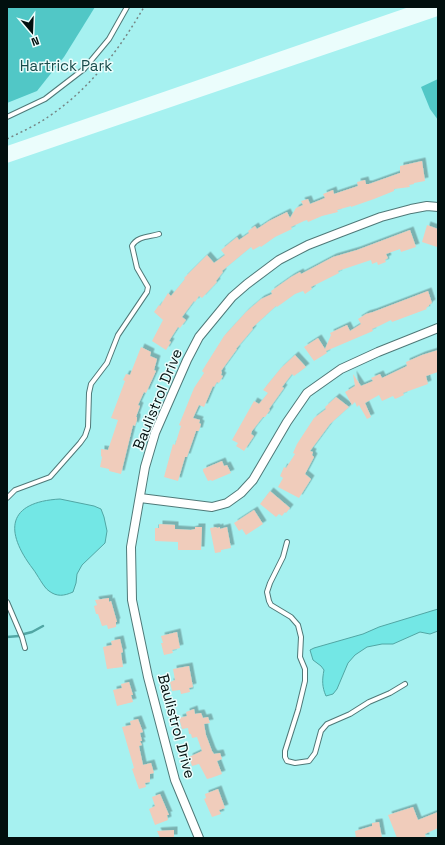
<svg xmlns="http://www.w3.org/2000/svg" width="445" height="845" font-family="'Space Grotesk',sans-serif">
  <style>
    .green { fill: #a6f1f0 }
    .forest { fill: #51c7c6 }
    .water { fill: #73e7e5; stroke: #51a6a4 }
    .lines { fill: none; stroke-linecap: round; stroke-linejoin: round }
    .stream { stroke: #51a6a4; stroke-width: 2.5 }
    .building { fill: #f0ccbb; filter: url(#shadow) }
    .lane-casing { stroke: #4f7978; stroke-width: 6 }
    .street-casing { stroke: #4f7978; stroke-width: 10 }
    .path { stroke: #768685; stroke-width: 1.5; stroke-dasharray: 2 3; stroke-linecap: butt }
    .lane { stroke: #fff; stroke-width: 4 }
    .street { stroke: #fff; stroke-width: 8 }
    .labels { text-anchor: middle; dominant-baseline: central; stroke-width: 3; stroke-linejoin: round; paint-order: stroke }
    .park-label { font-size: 15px; fill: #174b4a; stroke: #ebfdfc }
    .street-label { font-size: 15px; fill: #010f0e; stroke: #ebfdfc }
  </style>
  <defs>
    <filter id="shadow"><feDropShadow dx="3.5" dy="-3.5" stdDeviation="0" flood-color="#0004"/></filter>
  </defs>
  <rect width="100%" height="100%" fill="#ebfdfc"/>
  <!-- green -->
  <g class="green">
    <polygon points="7,7 409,7 7,146"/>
    <polygon points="438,16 438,838 7,838 7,163"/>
  </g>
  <!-- forest -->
  <g class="forest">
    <polygon points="7,7 95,7 64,57 37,91 7,103"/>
    <polygon points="438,79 438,120 430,109 421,87"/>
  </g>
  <!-- water -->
  <g class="water">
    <path d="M60,499l34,7 7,3 3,8 3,14 -2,12 -23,22 -5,9 -1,9 -3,9c-9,4 -16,5 -24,-1 -5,-3 -12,-17 -16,-22 -29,-38 -26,-67 27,-70z"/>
    <path d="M438,609v22l-8,3 -10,-2 -27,12h-11l-15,3 -12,8 -7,8 -11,26 -4,5 -7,2c-4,-9 -4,-16 -2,-26l-3,-4 -8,-6 -3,-10 4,-2 49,-14 16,-7z"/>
  </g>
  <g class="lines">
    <!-- stream -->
    <g class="stream">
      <polyline points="24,634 32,632 43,626"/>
      <polyline points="7,637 19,636"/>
    </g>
  </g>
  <!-- building -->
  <g class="building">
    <polygon points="422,161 425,181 414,183 414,184 409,185 410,187 394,189 394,191 374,199 351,207 351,206 337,210 338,212 322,216 308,222 307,220 304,221 291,227 292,229 275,237 261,247 260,246 253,250 251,247 222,271 223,272 216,281 217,282 202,298 199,296 195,302 194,301 182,317 186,320 180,328 178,327 169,341 171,342 166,350 152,341 163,320 154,312 159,305 160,306 168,293 171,296 185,279 184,278 207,255 214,263 225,255 221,250 237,237 239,240 249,233 248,231 255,226 257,229 269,221 287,212 290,218 296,208 303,205 301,201 308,199 310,204 325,198 323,194 333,190 334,194 358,186 357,182 365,180 366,184 369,184 400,173 400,166"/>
    <polygon points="427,225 438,229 437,247 422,242"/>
    <polygon points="410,230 416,247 401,252 400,249 386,254 388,258 385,260 386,262 378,265 377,262 372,264 371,260 338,271 339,273 311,287 312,289 305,294 303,291 295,294 277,307 276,306 252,328 253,329 236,349 237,349 221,371 222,372 221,375 223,376 219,383 217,382 214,387 213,386 204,407 199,405 193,418 200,420 199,423 201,424 199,431 196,431 187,457 185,457 178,481 164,477 173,444 175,445 181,426 179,425 194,388 204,373 202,371 224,336 246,312 261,299 272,294 271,291 291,277 300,272 301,274 333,257 357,250"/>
    <polygon points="428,291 432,303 429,305 429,306 426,308 427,309 392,322 391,320 379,326 372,329 373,331 326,351 327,353 314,361 304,347 318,338 325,349 331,335 330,333 347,325 350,331 361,324 358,319 366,314 373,312"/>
    <polygon points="141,347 151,352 150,356 157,359 154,370 156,371 146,393 144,392 138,405 140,406 136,417 137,417 137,420 135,426 133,425 121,474 109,471 109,469 100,467 102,457 101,456 101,449 108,450 118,420 111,418 125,381 123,380 126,374 130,375"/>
    <polygon points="438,350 438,372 426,376 428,384 403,393 404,395 395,399 393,396 382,401 379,395 365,403 371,417 367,419 359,405 357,407 355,402 352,405 345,392 355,386 353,374 361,386 373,381 371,378 380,374 382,378 407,366 406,362 422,355"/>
    <polygon points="295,355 306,367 294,376 292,374 282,387 284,388 269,409 270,410 265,417 263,417 252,431 251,434 254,436 244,451 236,446 238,443 232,440 254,401 259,404 268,393 263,390 281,368"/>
    <polygon points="336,397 349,407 330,424 310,451 313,452 312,455 314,457 305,474 311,479 299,498 278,487 283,478 280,476 284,467 286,468 295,454 293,453 297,444 314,418 326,409 325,407"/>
    <polygon points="222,461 224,466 227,465 231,473 212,481 211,480 208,481 203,471 203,469"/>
    <polygon points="270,491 290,508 286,513 285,512 282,516 279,514 276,517 260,504"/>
    <polygon points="254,510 263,524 246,535 242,529 239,531 234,523"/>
    <polygon points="159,524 175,525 175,529 191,530 195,529 195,527 202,527 201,550 178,550 178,542 155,541 155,528 159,528"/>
    <polygon points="216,527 217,528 220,527 220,529 227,527 231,548 221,550 221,552 215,553 210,528"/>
    <polygon points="109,598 109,602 111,601 117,622 116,622 116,627 108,629 107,625 102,626 98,614 96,614 94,606 97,605 95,600"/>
    <polygon points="177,632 180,648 172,650 173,653 164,655 161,643 163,643 161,636"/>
    <polygon points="120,639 123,652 121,653 123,667 107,669 103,647 112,645 111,641"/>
    <polygon points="189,666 193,687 189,688 190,692 181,694 180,690 172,691 170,682 175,680 173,669"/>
    <polygon points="129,682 133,695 131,695 133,702 117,706 113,690 122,688 121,684"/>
    <polygon points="194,709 195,714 201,713 203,718 208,717 210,723 204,724 206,735 212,751 214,754 220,753 222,759 217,761 222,774 211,778 207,779 199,764 192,766 189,757 202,751 197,737 192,738 191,734 189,734 188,728 182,729 179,718 187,716 186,712"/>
    <polygon points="138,719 143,732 140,733 142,741 140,741 142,745 139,746 143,765 151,763 154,773 150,774 150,782 145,783 146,787 139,789 132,769 134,768 122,727 131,725 130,721"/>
    <polygon points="218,789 225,808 219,810 221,814 212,817 204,799 206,798 205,794"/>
    <polygon points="160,794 169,815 167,815 168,820 155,825 149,809 155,806 152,797"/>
    <polygon points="413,807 418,820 438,812 438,828 425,834 426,838 397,838 388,815"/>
    <polygon points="379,822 382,838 356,838 355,831 372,826 372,823"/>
    <polygon points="174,830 174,838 160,838 157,831"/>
  </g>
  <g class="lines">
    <defs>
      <g id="lane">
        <polyline points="7,117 45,99 84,69 109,39 127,7"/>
        <path d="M7,498l8,-8 35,-13 30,-34 5,-7 3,-9 1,-34 2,-9 16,-21 11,-28 29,-43 1,-5 -11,-19 -5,-22c5,-10 18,-9 27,-12"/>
        <polyline points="287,542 283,557 270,583 267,592 269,601 271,605 291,617 298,625 301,637 300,657 305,669 305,681 298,710 285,751 285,757 287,761 295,763 309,761 315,753 321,731 327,724 350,714 369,702 390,693 405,684"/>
        <polyline points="7,602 22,637 25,648"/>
      </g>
      <g id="street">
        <polyline points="140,498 212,507 227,503 241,493 253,480 287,422 307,393 341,369 378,352 438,328"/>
        <polyline points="199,838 175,780 148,677 132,600 131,547 145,467 155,433 187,360 199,337 232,297 247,284 279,260 308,245 339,233 381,217 411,209 427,206 438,207"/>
      </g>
    </defs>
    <!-- lane casing -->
    <use href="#lane" class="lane-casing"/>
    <!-- street casing -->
    <use href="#street" class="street-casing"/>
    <!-- path -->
    <path class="path" d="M7,139c14,-7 28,-13 41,-22 42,-28 71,-67 96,-110"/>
    <!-- lane -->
    <use href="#lane" class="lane"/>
    <!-- street -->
    <use href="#street" class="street"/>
  </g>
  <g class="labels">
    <!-- park labels -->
    <g class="park-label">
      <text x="66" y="65">Hartrick Park</text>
    </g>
    <!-- street labels -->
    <g class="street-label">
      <text transform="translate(157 399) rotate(-68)">Baulistrol Drive</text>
      <text transform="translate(177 726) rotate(75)">Baulistrol Drive</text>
    </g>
  </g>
  <!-- border -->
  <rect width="445" height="845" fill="none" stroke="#010f0e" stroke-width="16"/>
  <!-- north arrow -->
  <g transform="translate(32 32) rotate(161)" stroke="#ebfdfc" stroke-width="3" paint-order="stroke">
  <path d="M0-3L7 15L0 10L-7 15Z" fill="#010f0e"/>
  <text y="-6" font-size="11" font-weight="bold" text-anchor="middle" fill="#010f0e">N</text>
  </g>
</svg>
